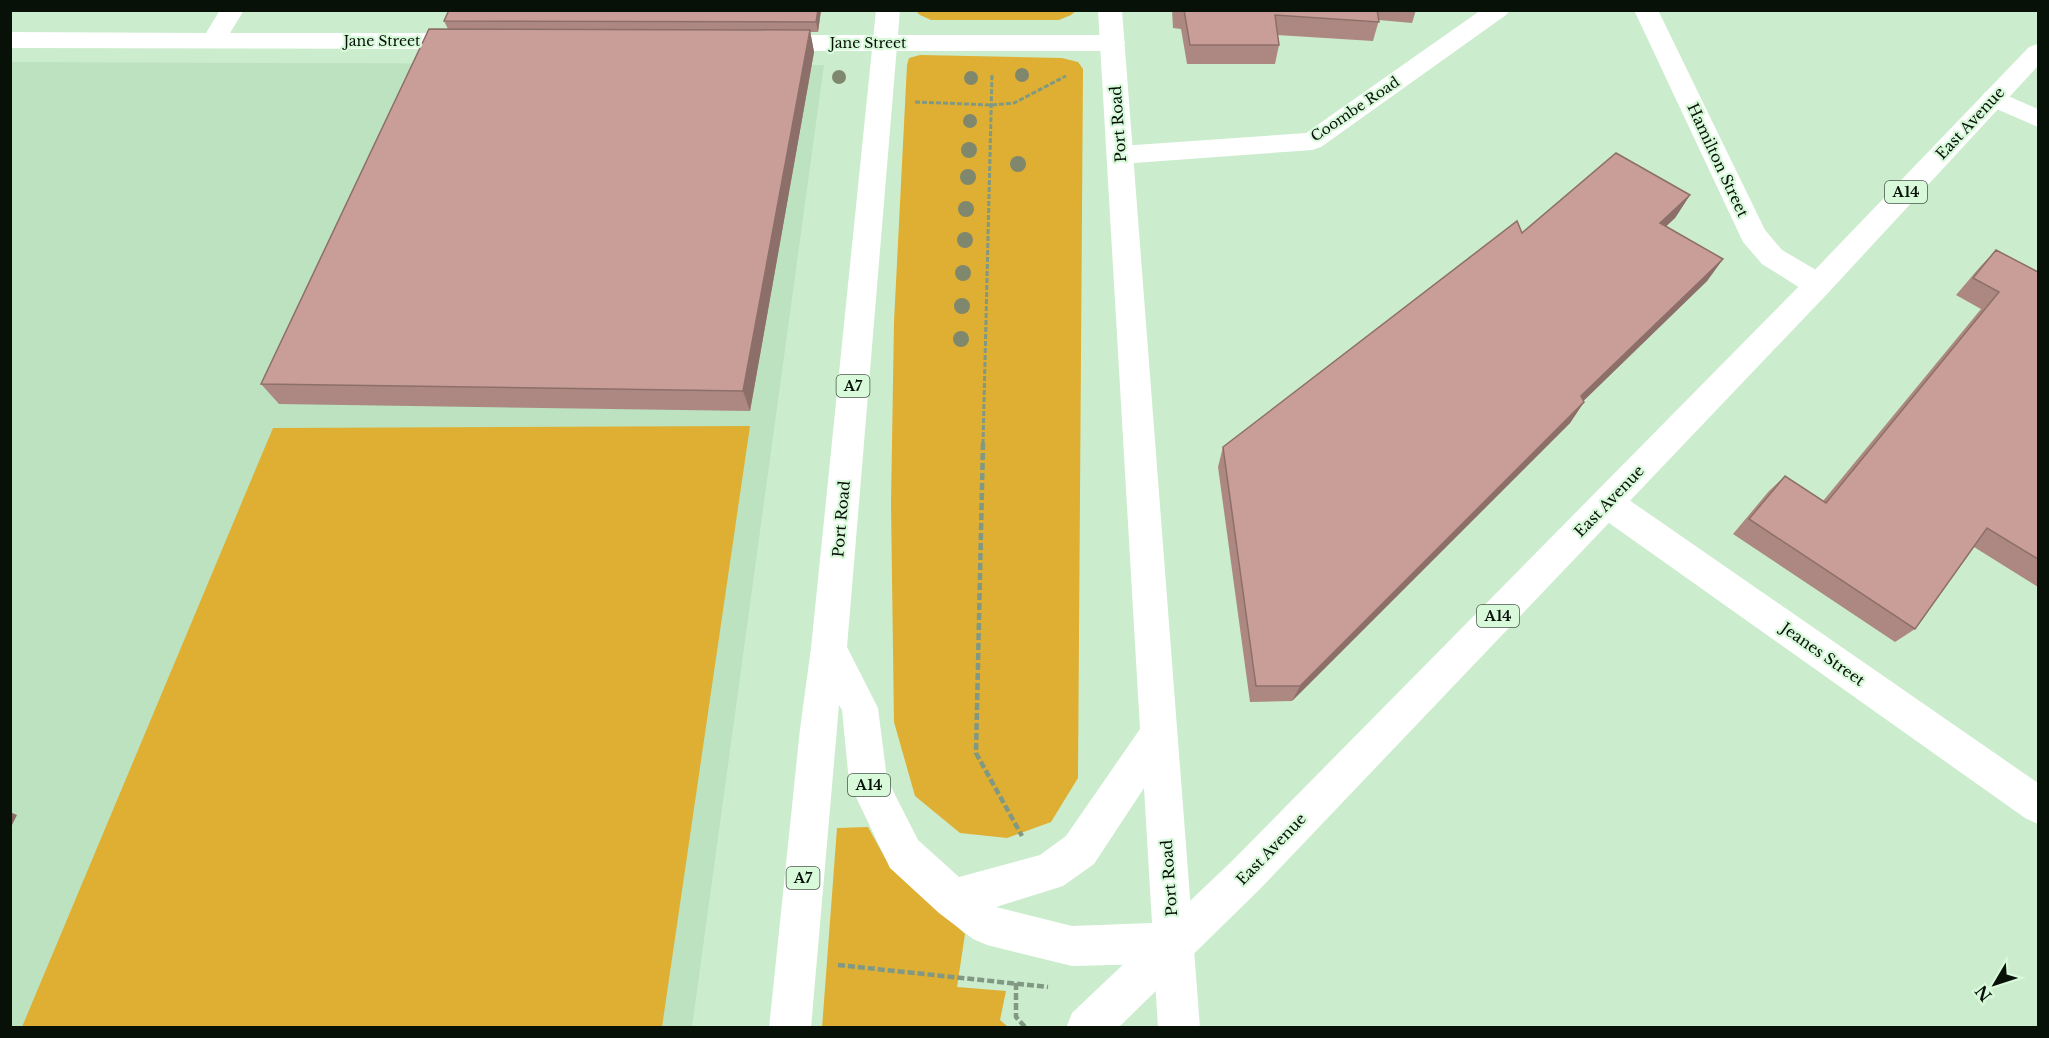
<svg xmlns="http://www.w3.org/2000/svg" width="2049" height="1038" font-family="'Libre Baskerville',serif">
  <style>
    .built { fill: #bce2bf }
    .green { fill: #deaf32 }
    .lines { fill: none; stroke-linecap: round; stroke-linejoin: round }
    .path-far1 { stroke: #819983; stroke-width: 3; stroke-dasharray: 5 2; stroke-linecap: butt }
    .path { stroke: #819983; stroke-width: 4.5; stroke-dasharray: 7 3; stroke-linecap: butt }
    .minor { fill: #fff; fill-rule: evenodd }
    .major { fill: #fff; fill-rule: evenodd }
    .highway { fill: #fff; fill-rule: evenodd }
    .tree { fill: #7f886d }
    .wall { fill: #ad8883 }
    .shaded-wall { fill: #8d6f6a }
    .building { fill: #c99e98; stroke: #8d6f6a; stroke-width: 1.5 }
    .labels { text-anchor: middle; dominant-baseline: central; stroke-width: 4.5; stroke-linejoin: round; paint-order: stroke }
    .far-street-label { font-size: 14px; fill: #071108; stroke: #d9f9db }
    .shield { fill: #d9f9db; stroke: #465747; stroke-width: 1.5 }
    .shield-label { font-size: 14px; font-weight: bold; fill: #071108 }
    .street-label { font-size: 15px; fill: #071108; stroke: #d9f9db }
  </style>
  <rect width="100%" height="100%" fill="#ccecce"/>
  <!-- built -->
  <polygon class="built" points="11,62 824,65 692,1027 11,1028"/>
  <!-- green -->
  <g class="green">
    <polygon points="916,11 1076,11 1071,15 1059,20 931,20 920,15"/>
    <polygon points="920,55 1062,58 1078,62 1083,69 1078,778 1051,822 1007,838 960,833 915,796 894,722 891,504 894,322 907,65 909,58"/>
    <polygon points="750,426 662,1027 22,1027 273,428"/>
    <polygon points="868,827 885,858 965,934 957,987 1006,991 1000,1020 1008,1027 822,1028 837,828"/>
  </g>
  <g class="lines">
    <!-- path-far1 -->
    <g class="path-far1">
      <polyline points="915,102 992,105 1014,103 1066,76"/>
      <polyline points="983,444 992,73"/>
    </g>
    <!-- path -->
    <g class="path">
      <polyline points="983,443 976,753 1022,836"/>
      <polyline points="838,965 1048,987"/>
      <polyline points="1016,983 1016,1017 1026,1028"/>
    </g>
    <!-- minor -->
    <g class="minor">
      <polygon points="220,10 244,10 230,33 468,33 477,36 480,41 477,46 468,49 10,48 10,32 206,33"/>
      <polygon points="1481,10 1510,10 1506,15 1321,147 1312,150 1120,164 1111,161 1107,155 1111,149 1120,146 1306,133"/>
      <polygon points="1634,10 1658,10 1765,230 1782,250 1828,277 1832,285 1828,293 1818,296 1808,293 1762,264 1743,242"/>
      <polygon points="768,35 1113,35 1122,38 1125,43 1122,48 1113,51 768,51 759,48 756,43 759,38"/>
      <polygon points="1994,90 2038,109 2038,127 1985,104 1981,98 1985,92"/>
      <polygon points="1607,489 1619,493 2038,783 2038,824 2025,818 1595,513 1591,503 1595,493"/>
    </g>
    <!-- major -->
    <polygon class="major" points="2038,44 2038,66 1828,293 1260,889 1118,1028 1066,1028 1072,1013 1232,861 1808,277 2029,47"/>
    <!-- highway -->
    <path class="highway" d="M876,10h24l-53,637 31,61 9,71 31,61 41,37 81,-22 26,-19 74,-107 -42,-719h24l78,1018h-42l-4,-64 -82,2 -85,-21 -14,-6 -34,-26 -49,-45 -35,-73 -6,-13 -7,-72 -3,-5 -28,323h-42l31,-299 11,-81zM1144,788l8,135 -80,3 -76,-19 67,-21 31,-22z"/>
  </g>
  <!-- trees -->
  <g class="tree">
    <circle cx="1022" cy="75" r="7"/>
    <circle cx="839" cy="77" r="7"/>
    <circle cx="971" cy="78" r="7"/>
    <circle cx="970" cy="121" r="7"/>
    <circle cx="969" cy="150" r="8"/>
    <circle cx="1018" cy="164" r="8"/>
    <circle cx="968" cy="177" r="8"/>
    <circle cx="966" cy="209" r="8"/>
    <circle cx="965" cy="240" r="8"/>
    <circle cx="963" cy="273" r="8"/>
    <circle cx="962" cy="306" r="8"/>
    <circle cx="961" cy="339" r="8"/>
  </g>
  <!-- wall -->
  <g class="wall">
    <polygon points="821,10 818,32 810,32 814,52 750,411 279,404 261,384 448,29 444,21"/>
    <polygon points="1172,10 1416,10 1412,23 1379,20 1373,41 1277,35 1279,45 1275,64 1187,64 1181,29 1173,28"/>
    <polygon points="1690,195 1675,218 1666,226 1723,259 1707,281 1583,401 1584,402 1570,423 1292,701 1250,702 1218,467 1223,447"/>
    <polygon points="1996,250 2038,272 2038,587 1974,547 1915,629 1895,642 1733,534 1769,491 1785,476 1823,501 1981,309 1956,295 1979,268"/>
  </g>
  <!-- shaded-wall -->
  <g class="shaded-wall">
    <polygon points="818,10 821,10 818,32 816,22"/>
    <polygon points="810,30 814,52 750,411 743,391"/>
    <polygon points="1690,195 1675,218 1646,245 1660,223"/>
    <polygon points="1723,259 1707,281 1568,416 1581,396"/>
    <polygon points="1584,402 1570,423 1292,701 1300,686"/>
    <polygon points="10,812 17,815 10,829"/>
  </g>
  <!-- building -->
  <g class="building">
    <polygon points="449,10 818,10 816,22 444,21"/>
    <polygon points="1184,10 1377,10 1379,22 1275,15 1279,45 1190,45"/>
    <polygon points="429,29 810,30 743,391 261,384"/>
    <polygon points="1616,153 1690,195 1660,223 1723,259 1581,396 1584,402 1300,686 1256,686 1223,447 1517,221 1522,233"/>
    <polygon points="1996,250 2038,272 2038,559 1987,528 1915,629 1749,519 1785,476 1826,503 1999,292 1973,278"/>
  </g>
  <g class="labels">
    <!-- far-street labels -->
    <g class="far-street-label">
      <text x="382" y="41">Jane Street</text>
      <text x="868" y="43">Jane Street</text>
      <text transform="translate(1355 109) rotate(-34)">Coombe Road</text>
    </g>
    <!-- shield labels -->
    <g class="shield">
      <rect x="1885" y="181" width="42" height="22" rx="4.5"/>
      <rect x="836.5" y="375" width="33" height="22" rx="4.5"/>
      <rect x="1477" y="605" width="42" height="22" rx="4.5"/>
      <rect x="848" y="774" width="42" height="22" rx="4.5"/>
      <rect x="786.5" y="867" width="33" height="22" rx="4.5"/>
    </g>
    <g class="shield-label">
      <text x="1906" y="192">A14</text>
      <text x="853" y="386">A7</text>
      <text x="1498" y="616">A14</text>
      <text x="869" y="785">A14</text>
      <text x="803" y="878">A7</text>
    </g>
    <!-- street labels -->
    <g class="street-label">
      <text transform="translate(1970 123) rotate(-47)">East Avenue</text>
      <text transform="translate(1118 124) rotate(-94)">Port Road</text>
      <text transform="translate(1718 160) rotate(65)">Hamilton Street</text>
      <text transform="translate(1609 501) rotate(-46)">East Avenue</text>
      <text transform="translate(841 519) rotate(-85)">Port Road</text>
      <text transform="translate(1823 654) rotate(35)">Jeanes Street</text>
      <text transform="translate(1271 849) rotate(-46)">East Avenue</text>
      <text transform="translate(1169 878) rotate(-94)">Port Road</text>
    </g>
  </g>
  <!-- border -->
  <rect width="2049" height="1038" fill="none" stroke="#071108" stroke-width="24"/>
  <!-- north arrow -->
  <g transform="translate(1995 984) rotate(231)" stroke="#d9f9db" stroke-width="4.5" paint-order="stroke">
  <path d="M0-4.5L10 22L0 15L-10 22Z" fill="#071108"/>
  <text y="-9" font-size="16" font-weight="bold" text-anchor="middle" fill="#071108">N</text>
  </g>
</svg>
